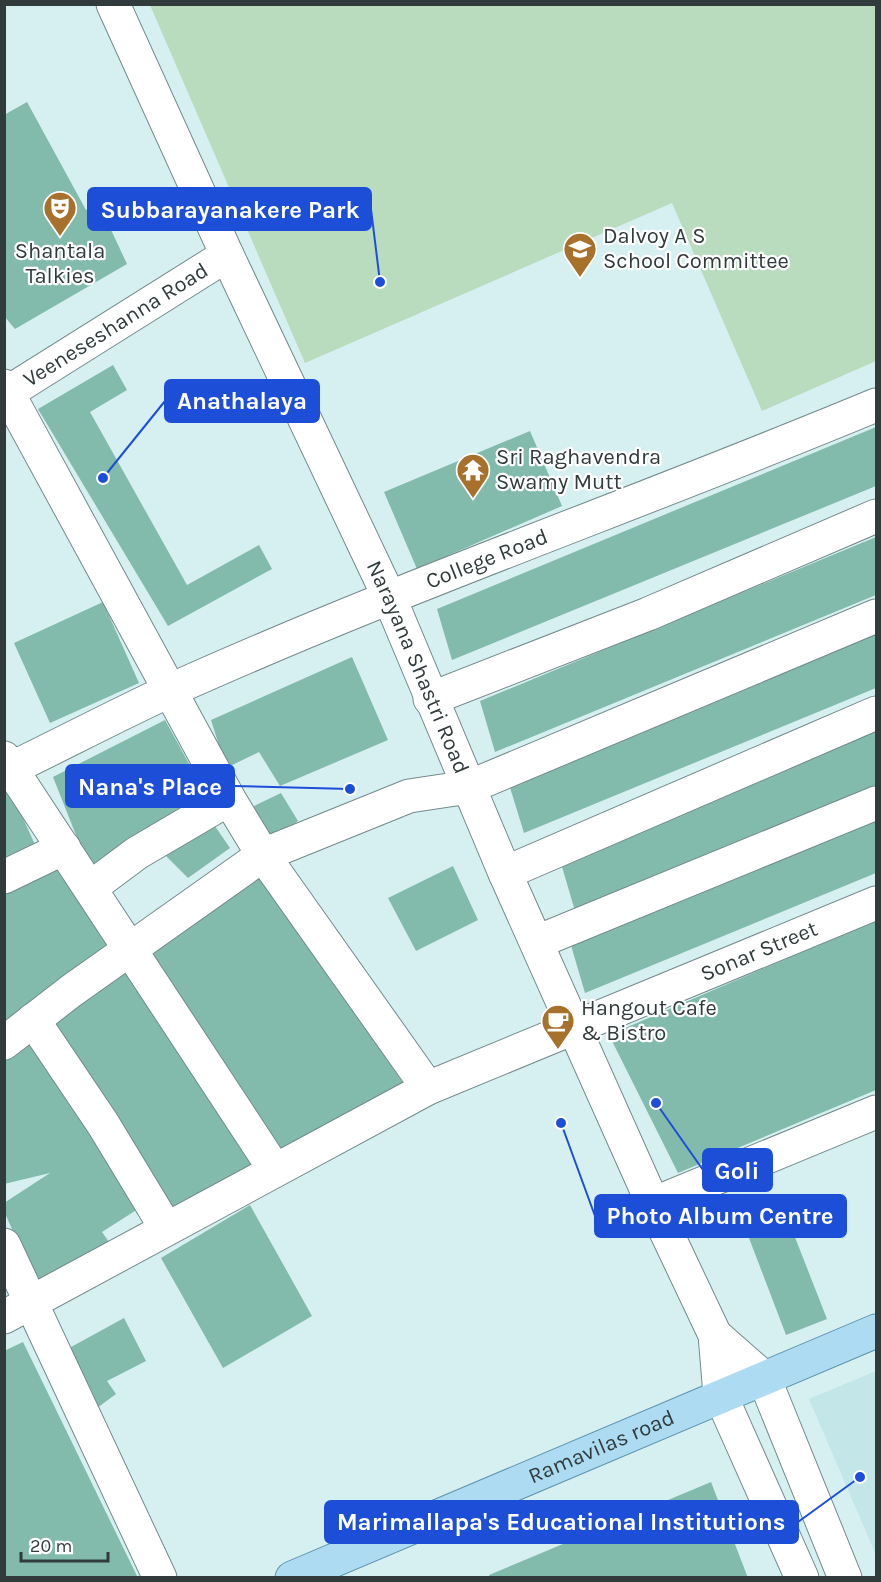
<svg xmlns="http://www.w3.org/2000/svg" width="881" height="1582" font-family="Karla,sans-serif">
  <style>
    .built { fill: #c3e6e9 }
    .green { fill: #b8dcbd }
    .building { fill: #82bbac }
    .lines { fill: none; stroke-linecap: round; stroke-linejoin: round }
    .minor-casing { stroke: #738a8c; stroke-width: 35 }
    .major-casing { stroke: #5e94ac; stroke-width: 35 }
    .minor { stroke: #fff; stroke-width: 33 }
    .major { stroke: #addcf2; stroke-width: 33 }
    .labels { text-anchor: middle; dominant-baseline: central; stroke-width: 4.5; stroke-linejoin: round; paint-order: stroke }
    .poi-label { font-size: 22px; fill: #313b3c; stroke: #fff; text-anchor: start }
    .street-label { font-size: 22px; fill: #313b3c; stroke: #fff }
    .leader { fill: none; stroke: #1d4ed8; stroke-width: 2 }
    .callout-dot { fill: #1d4ed8; stroke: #fff; stroke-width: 2 }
    .callout { fill: #1d4ed8; stroke: #1d4ed8; stroke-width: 2 }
    .callout-label { font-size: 24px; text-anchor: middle; font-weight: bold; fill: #fff }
  </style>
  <rect width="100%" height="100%" fill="#d6eff1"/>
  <!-- built -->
  <polygon class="built" points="876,1371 876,1555 809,1399"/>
  <!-- green -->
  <polygon class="green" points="150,5 876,5 876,361 762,411 672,203 305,363"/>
  <!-- building -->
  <g class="building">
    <polygon points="27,102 86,210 98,202 127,264 15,329 4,316 4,115"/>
    <polygon points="113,365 127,390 90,412 187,585 259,545 272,569 168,626 38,409"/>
    <polygon points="876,427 876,486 452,660 437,609"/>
    <polygon points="530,431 562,506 417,569 384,492"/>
    <polygon points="876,537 876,595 495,752 480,701"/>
    <polygon points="103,602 139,683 50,723 14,643"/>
    <polygon points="876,630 876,688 524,833 508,781"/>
    <polygon points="352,657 388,740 280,786 259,752 226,768 211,720"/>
    <polygon points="165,720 198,780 175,798 186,819 91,873 53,777"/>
    <polygon points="876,722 876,788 575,911 560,860"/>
    <polygon points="10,789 36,847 4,864 4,792"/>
    <polygon points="281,793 298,821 267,843 246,810"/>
    <polygon points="876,815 876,873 585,993 570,942"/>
    <polygon points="208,816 230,848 188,878 165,855"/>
    <polygon points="59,864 116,951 4,1033 4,894"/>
    <polygon points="453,866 478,920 416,951 388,898"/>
    <polygon points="260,870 403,1083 280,1157 143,952"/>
    <polygon points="876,920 876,1090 678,1173 609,1035"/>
    <polygon points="131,965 265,1167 167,1221 45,1022"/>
    <polygon points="31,1041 138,1209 102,1232 114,1249 39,1290 4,1211 4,1203 50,1173 4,1184 4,1061"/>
    <polygon points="250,1205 312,1316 223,1368 161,1258"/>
    <polygon points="789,1222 827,1319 786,1335 749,1238"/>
    <polygon points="124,1318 146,1361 107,1381 116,1394 97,1408 62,1352"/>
    <polygon points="23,1342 138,1578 4,1578 4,1351"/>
    <polygon points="711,1482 748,1578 490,1578 489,1575"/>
  </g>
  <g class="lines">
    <defs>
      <g id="minor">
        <path id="s1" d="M113,4l114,251 163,344 115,274 148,331 62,131 5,59 82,184"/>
        <polyline points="4,386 229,799 263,855 428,1088"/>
        <path id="s2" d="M4,395l223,-140"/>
        <polyline points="430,699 648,614 876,516"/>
        <polyline points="4,758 275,1170"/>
        <path id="s3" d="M4,772c56,-27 111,-56 167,-82 231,-104 472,-188 705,-285"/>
        <polyline points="505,873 876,713"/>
        <polyline points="4,877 64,848"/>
        <polyline points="90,888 137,853 229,799"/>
        <polyline points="537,942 876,803"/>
        <polyline points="33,1020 103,1124 166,1228"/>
        <polyline points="4,1043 71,991 263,855 409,796 469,787 876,616"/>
        <polyline points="653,1204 876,1112"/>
        <polyline points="4,1245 160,1578"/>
        <path id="s4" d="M4,1317l424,-229 448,-185"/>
        <polyline points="715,1335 764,1378 845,1578"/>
      </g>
      <g id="major">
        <path id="s5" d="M292,1578c195,-82 389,-166 584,-247"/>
      </g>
    </defs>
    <!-- minor casing -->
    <use href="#minor" class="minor-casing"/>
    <!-- major casing -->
    <use href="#major" class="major-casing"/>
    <!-- minor -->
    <use href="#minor" class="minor"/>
    <!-- major -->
    <use href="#major" class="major"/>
  </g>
  <!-- icons -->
  <defs>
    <symbol id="theatre-pin" viewBox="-11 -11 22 30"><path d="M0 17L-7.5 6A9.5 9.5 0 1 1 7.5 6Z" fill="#a7702b" stroke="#fff"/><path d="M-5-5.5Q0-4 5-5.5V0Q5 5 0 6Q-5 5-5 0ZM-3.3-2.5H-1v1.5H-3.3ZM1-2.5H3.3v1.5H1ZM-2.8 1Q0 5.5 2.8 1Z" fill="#fff"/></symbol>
    <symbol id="school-pin" viewBox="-11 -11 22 30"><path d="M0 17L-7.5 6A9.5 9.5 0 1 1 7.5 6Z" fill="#a7702b" stroke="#fff"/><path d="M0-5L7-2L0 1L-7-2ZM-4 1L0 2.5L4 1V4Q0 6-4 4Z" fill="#fff"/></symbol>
    <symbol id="temple-pin" viewBox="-11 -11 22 30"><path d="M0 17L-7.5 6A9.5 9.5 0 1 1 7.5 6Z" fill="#a7702b" stroke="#fff"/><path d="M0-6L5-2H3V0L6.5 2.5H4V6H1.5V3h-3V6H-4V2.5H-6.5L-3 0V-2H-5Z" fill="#fff"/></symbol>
    <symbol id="cafe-pin" viewBox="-11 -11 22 30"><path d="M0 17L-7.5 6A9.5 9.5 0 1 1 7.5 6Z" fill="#a7702b" stroke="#fff"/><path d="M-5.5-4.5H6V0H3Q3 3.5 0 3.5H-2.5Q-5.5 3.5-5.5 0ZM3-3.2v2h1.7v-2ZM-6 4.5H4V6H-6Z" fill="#fff"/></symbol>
  </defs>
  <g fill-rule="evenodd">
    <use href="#theatre-pin" x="41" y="189" width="38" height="52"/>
    <use href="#school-pin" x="561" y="230" width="38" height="52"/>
    <use href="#temple-pin" x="454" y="451" width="38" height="52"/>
    <use href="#cafe-pin" x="539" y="1002" width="38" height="52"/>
  </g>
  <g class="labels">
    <!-- poi labels -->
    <g class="poi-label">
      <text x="603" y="236">Dalvoy A S<tspan x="603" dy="25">School Committee</tspan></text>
      <text x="60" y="251" text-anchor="middle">Shantala<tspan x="60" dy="25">Talkies</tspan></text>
      <text x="496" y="457">Sri Raghavendra<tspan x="496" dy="25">Swamy Mutt</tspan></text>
      <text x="581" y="1008">Hangout Cafe<tspan x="581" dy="25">&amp; Bistro</tspan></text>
    </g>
    <!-- street labels -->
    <g class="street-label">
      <text stroke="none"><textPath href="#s2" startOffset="132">Veeneseshanna Road</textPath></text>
      <text stroke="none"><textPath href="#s3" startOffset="528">College Road</textPath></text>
      <text stroke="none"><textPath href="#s1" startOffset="730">Narayana Shastri Road</textPath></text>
      <text stroke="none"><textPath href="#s4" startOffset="840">Sonar Street</textPath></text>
      <text stroke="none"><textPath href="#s5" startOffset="336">Ramavilas road</textPath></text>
    </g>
  </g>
  <!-- callouts -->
  <path class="leader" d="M380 282L371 209M103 478L165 401M350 789L234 786M656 1103L703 1170M561 1123L595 1216M860 1477L798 1522"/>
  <g class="callout-dot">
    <circle cx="380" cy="282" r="6"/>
    <circle cx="103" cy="478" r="6"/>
    <circle cx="350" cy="789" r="6"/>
    <circle cx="656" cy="1103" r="6"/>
    <circle cx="561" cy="1123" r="6"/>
    <circle cx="860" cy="1477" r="6"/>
  </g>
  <g class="callout">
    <rect x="88" y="188" width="283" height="42" rx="6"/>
    <rect x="165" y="380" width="154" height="42" rx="6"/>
    <rect x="66" y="765" width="168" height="42" rx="6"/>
    <rect x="703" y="1149" width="69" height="42" rx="6"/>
    <rect x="595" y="1195" width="251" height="42" rx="6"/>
    <rect x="325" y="1501" width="473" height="42" rx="6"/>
  </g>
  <g class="callout-label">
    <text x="230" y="218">Subbarayanakere Park</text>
    <text x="242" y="409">Anathalaya</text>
    <text x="150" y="795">Nana's Place</text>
    <text x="737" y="1179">Goli</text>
    <text x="720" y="1224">Photo Album Centre</text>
    <text x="561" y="1530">Marimallapa's Educational Institutions</text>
  </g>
  <!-- border -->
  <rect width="881" height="1582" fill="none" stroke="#313b3c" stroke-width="12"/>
  <!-- scale -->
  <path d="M21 1552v9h87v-9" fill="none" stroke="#313b3c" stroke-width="3"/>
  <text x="30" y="1552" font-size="18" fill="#313b3c" stroke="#ffffff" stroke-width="4.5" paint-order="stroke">20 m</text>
</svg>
